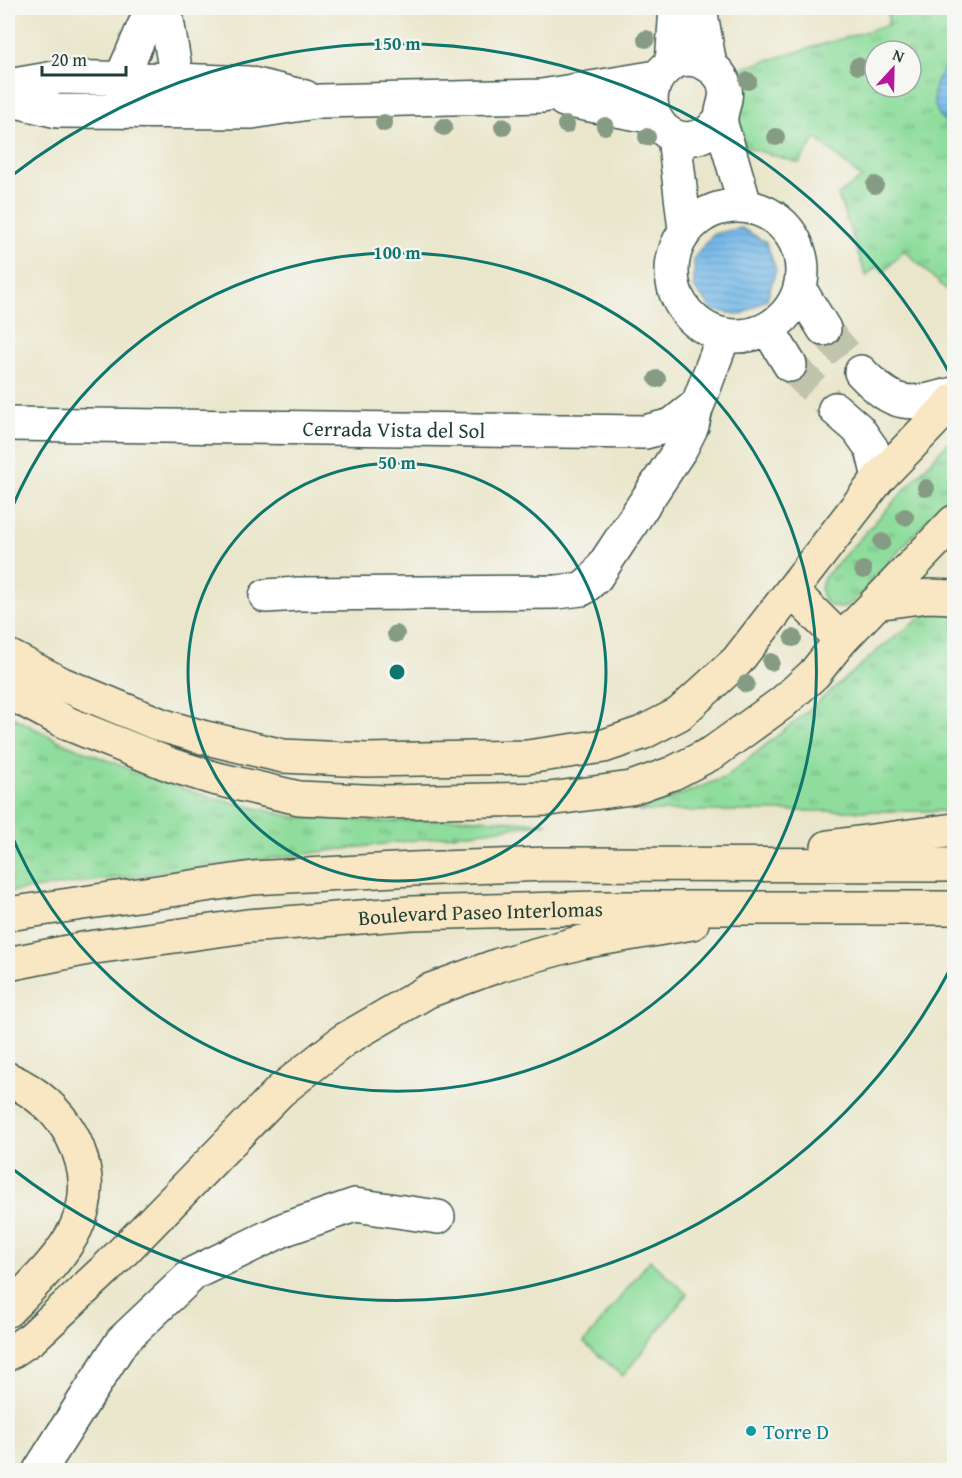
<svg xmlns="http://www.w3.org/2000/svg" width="962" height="1478" font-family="'Gentium Book Plus',serif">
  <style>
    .grass { fill: url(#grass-tufts); stroke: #578d68; stroke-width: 1.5; fill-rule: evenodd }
    .pitch { fill: #8fdd9c; stroke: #578d68; stroke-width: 1.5 }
    .water { fill: url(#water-rules); stroke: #487a8e; stroke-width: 1.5 }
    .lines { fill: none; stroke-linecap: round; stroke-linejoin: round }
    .minor-tunnel { stroke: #c1c4ad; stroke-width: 33; stroke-dasharray: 33 16; stroke-linecap: butt }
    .minor-casing { stroke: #3d564b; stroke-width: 36 }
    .secondary-casing { stroke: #3d564b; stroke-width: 36 }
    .minor { stroke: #fff; stroke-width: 33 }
    .secondary { stroke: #f9e7c3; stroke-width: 33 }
    .tree { fill: #869b84 }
    .ring { fill: none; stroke: #0f766e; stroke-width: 3 }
    .culture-dot { fill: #0f9aa8; stroke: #f6f6f2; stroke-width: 2 }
    .labels { text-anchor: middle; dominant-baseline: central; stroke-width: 4.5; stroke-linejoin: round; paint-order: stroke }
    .street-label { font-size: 21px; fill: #1f3d34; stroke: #f6f6f2 }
    .culture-label { font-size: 21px; fill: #0d838f; stroke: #f6f6f2; text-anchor: start }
    .centre { fill: #0f766e; stroke: #f6f6f2; stroke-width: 3 }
    .ring-label { font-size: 18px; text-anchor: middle; font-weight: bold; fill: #0f766e; stroke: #f6f6f2; stroke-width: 4.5; stroke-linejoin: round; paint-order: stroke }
  </style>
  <defs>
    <pattern id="grass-tufts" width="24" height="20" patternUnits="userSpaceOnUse" patternTransform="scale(1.5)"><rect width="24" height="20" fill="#8fdd9c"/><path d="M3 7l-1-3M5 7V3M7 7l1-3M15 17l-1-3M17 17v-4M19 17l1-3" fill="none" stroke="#74b480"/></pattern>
    <pattern id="water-rules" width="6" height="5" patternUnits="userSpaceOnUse" patternTransform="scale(1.5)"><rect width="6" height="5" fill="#72b7e8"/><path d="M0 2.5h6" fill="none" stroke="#5d96bd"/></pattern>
  </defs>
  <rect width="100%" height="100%" fill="#f6f6f2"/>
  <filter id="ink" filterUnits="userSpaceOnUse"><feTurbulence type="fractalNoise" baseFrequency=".0167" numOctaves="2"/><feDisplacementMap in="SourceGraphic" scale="12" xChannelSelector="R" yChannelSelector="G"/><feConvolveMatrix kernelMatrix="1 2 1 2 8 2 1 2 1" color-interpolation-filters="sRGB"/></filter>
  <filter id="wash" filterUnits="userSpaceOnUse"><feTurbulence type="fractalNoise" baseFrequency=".008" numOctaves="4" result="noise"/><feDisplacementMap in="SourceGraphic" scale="24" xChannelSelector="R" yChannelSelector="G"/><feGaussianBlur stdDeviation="1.35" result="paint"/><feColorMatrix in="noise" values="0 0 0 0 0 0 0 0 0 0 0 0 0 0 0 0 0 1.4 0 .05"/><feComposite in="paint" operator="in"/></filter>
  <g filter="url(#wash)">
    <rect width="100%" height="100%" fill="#eae6cb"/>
    <!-- grass -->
    <g class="grass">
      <path d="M888,8h66v289l-50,-47 -20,22 -7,-6 -11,10 -28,-81 24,-17 -46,-40 -17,25 -54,-16 -16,-75 159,-47zM875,51h36v36h-36z"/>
      <path d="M954,436v54l-101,112 -11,6c-18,0 -25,-15 -18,-30z"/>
      <polygon points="954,613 954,811 638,811 726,777 803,715 883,646 926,614"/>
      <polygon points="8,715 61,742 165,783 210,797 294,817 382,822 460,818 547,823 8,892"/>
    </g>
    <!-- pitch -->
    <polygon class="pitch" points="650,1260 687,1294 623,1376 584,1343"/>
    <!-- water -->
    <g class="water">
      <path d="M954,65v61c-21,-6 -27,-37 -12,-54 2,-3 9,-5 12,-7z"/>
      <polygon points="741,228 766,242 776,270 767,299 741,315 713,310 694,288 694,258 713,234"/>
    </g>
  </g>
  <g filter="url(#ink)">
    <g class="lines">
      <!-- minor-tunnel -->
      <g class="minor-tunnel">
        <polyline points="824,329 861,372"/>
        <polyline points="790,365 835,409"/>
      </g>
      <defs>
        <g id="minor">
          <polyline points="165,8 177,80 176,101"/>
          <polyline points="700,8 710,65"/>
          <polyline points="672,63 676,8"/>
          <polyline points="8,86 60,77 177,80 248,83 305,97"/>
          <polyline points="124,98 121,79 152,8"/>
          <polyline points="8,99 57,111 252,112 321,101 542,96 657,77"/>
          <polyline points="564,100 654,117"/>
          <path d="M720,120c-4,4 -8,10 -13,13 -42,24 -76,-33 -42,-64 9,-8 22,-12 34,-8 9,3 20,10 24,20 7,18 -3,26 -2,40 0,7 4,15 6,22 6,21 12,41 18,62"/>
          <polyline points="674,136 685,230"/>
          <circle cx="737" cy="271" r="65"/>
          <polyline points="800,290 824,329"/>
          <polyline points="768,329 790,365"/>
          <path d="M861,372c34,36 48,34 93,22"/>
          <polyline points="835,409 858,429 872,449 879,478"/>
          <path id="s1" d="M8,424l637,8 27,-7 26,-21 26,-69"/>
          <polyline points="266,596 298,594 557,592 582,589 596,577 681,448 692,426 697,405"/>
          <polyline points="40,1470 122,1341 194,1273 285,1229 355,1205 438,1217"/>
        </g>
        <g id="secondary">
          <polyline points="792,591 841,640"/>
          <polyline points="876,603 928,596 954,597"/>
          <polyline points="8,656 62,684 161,725 202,737 283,756 366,760 527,757 604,746 642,733 679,714 737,661 879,478 954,400"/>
          <polyline points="8,692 69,724 171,765 213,778 299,798 385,802 549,799 631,788 673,773 714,752 782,703 814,674 841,640 954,522"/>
          <polyline points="828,847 954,830"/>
          <polyline points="8,914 253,878 413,869 548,864 954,865"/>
          <path id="s2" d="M8,964l80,-16 159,-22 164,-13 189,-5h354"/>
          <path d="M8,1079c27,12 49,30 64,57 39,77 -14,123 -64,174"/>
          <polyline points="8,1354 32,1338 107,1268 280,1091 344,1040 428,991 499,965 582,942 692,923"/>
        </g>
      </defs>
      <!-- minor casing -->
      <use href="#minor" class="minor-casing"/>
      <!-- secondary casing -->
      <use href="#secondary" class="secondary-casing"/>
      <!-- minor -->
      <use href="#minor" class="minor"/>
      <!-- secondary -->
      <use href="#secondary" class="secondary"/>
    </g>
    <!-- trees -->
    <g class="tree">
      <circle cx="646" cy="39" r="9"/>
      <circle cx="858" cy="66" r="9"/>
      <circle cx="748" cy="81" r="9"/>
      <circle cx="384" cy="123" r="9"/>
      <circle cx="566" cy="125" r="9"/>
      <circle cx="605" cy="126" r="9"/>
      <circle cx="444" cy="127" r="9"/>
      <circle cx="503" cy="127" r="9"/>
      <circle cx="647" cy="137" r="9"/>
      <circle cx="776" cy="137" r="9"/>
      <circle cx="875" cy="185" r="9"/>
      <circle cx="657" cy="379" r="9"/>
      <circle cx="926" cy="488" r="9"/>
      <circle cx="905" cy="517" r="9"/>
      <circle cx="882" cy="542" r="9"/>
      <circle cx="863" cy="570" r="9"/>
      <circle cx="396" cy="634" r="9"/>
      <circle cx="793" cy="638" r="9"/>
      <circle cx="771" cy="662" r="9"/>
      <circle cx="746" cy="684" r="9"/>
    </g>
  </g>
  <!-- distance rings -->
  <g class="ring">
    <circle cx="397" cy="672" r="209"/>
    <path d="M9 515A419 419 0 1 1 9 829"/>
    <path d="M954 962A628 628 0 0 1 10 1167M10 177A628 628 0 0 1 954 382"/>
  </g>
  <!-- markers -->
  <circle class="culture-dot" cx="751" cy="1431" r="6"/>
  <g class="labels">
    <!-- street labels -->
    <g class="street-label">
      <text stroke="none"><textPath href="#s1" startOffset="386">Cerrada Vista del Sol</textPath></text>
      <text stroke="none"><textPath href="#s2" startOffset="476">Boulevard Paseo Interlomas</textPath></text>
    </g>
    <!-- culture labels -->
    <g class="culture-label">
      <text x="763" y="1431">Torre D</text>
    </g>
  </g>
  <circle cx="397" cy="672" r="9" class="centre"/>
  <g class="ring-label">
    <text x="397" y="50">150 m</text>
    <text x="397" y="259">100 m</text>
    <text x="397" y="469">50 m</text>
  </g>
  <!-- margin -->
  <rect width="962" height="1478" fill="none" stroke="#f6f6f2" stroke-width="30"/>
  <!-- north arrow -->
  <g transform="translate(893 69) rotate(22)"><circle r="28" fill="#f6f6f2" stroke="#a0aca6" stroke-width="1.5"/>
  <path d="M0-4.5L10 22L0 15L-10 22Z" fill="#b5179e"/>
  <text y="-9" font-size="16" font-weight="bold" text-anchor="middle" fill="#1f3d34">N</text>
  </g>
  <!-- scale -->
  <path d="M42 66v9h84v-9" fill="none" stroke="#1f3d34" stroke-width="3"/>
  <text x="51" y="66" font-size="18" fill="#1f3d34" stroke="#f6f6f2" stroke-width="4.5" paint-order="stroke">20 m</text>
</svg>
